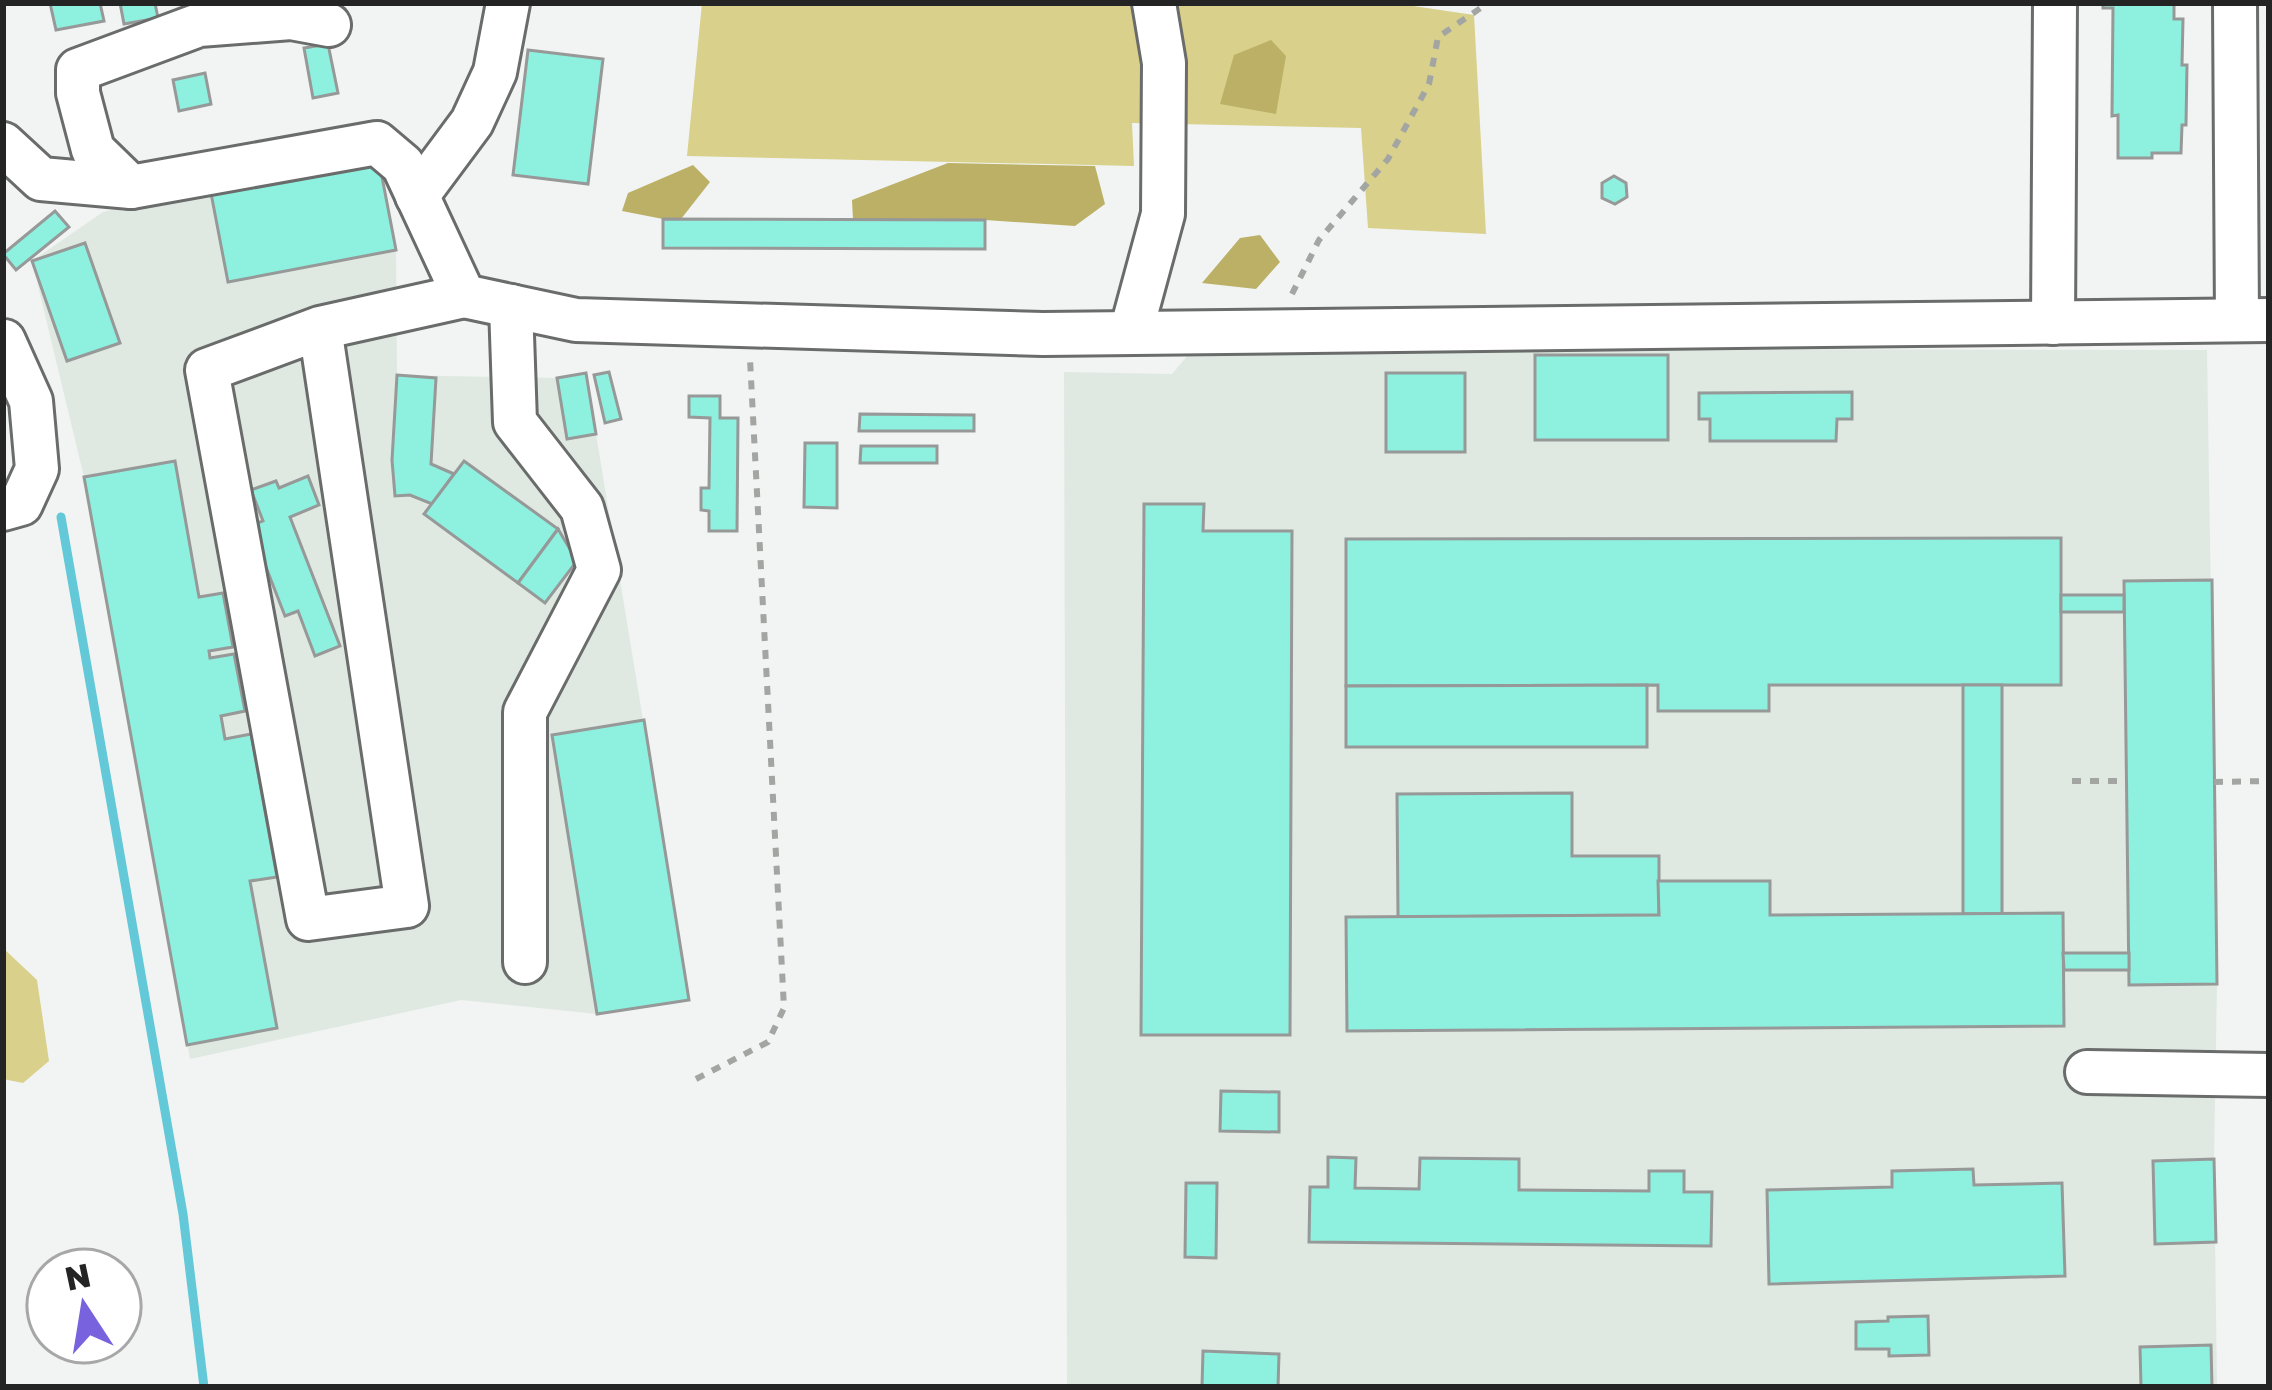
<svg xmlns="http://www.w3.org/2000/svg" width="2272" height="1390" font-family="'Golos Text',sans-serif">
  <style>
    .built { fill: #dfe9e2 }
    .green { fill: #d9d08b }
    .forest { fill: #bbb066 }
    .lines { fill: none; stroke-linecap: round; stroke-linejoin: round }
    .stream { stroke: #63c8d7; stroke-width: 9 }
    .building { fill: #8ef0df; stroke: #969998; stroke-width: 3 }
    .minor-casing { stroke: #696c6a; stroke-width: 48 }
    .path { stroke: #a3a5a3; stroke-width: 6; stroke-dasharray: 9 9; stroke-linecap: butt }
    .minor { stroke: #fff; stroke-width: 42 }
  </style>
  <rect width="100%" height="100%" fill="#f1f4f2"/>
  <!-- built -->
  <g class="built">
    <polygon points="378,156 396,250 397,375 556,378 586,373 689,1000 597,1014 461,1000 190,1059 84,477 32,261 103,212 210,188"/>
    <polygon points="1194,348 2207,350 2217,984 2214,1159 2217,1387 1067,1387 1064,372 1172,374"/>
  </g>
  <!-- green -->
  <g class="green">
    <polygon points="702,3 1393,3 1474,15 1486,234 1368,228 1361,128 1132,123 1134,166 687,156"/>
    <polygon points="3,948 37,980 49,1061 23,1083 3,1079"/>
  </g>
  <!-- forest -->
  <g class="forest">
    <polygon points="1271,40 1286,56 1276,114 1220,104 1234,55"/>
    <polygon points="948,163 1095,166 1105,204 1075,226 985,220 853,220 852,200"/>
    <polygon points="693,165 710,182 681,219 663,219 622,211 628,193"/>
    <polygon points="1260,235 1280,262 1256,289 1202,283 1240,238"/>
  </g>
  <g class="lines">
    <!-- stream -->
    <polyline class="stream" points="61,517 183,1214 204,1387"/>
  </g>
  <!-- building -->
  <g class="building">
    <polygon points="50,3 100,3 104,21 56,30"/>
    <polygon points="120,3 155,3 158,18 124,24"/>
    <polygon points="2103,3 2174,3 2174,19 2183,19 2182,65 2187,65 2186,125 2182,125 2181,153 2152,153 2152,158 2118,158 2118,115 2112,116 2113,8 2103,8"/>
    <polygon points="328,44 338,93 313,98 304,48"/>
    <polygon points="528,50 603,59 588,184 513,175"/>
    <polygon points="205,73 211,104 179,111 173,80"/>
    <polygon points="378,156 396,250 228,282 210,188"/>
    <polygon points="1614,176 1626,183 1627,197 1615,204 1602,198 1602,183"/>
    <polygon points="55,211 69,227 16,270 3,254"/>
    <polygon points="663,219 985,220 985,249 663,248"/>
    <polygon points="85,243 120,343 67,361 32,261"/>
    <rect x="1535" y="355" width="133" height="85"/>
    <polygon points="609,372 621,419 605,423 594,375"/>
    <polygon points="586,373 596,434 567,439 557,378"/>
    <rect x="1386" y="373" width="79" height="79"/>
    <polygon points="397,375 436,378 431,464 454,474 432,504 410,495 395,496 392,460"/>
    <polygon points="1852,392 1852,419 1837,419 1836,441 1710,441 1710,419 1699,419 1699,393"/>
    <polygon points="689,396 720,396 720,418 738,418 737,531 709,531 709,511 701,510 701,488 709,488 710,418 689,417"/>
    <polygon points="860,414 974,415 974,431 859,431"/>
    <polygon points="805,443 837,443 837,508 804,507"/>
    <polygon points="861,446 937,446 937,463 860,463"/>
    <polygon points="175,461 199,597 223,593 233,647 209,651 210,658 234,654 245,711 221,716 225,739 251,734 277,877 250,881 277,1028 187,1045 84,477"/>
    <polygon points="464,461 558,529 518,583 424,514"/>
    <polygon points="308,476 319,505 290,517 340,646 315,656 298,611 285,616 250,526 263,521 251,490 276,481 279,488"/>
    <polygon points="1144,504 1204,504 1203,531 1292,531 1290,1035 1141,1035"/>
    <polygon points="558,529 577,561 545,603 518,583"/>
    <polygon points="2061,538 2061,685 1769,685 1769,711 1658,711 1658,685 1346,686 1346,539"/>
    <polygon points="2212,580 2217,984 2129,985 2124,581"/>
    <rect x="2061" y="595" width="63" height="17"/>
    <polygon points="1647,685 1647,747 1346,747 1346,686"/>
    <rect x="1963" y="685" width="39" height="229"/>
    <polygon points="644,720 689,1000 597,1014 552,735"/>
    <polygon points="1572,793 1572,856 1659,856 1659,915 1398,917 1397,794"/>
    <polygon points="1658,881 1770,881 1770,915 2063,913 2064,1026 1347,1031 1346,917 1659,915"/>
    <polygon points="2063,953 2129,953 2129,970 2064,970"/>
    <polygon points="1221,1091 1279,1092 1279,1132 1220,1131"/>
    <polygon points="1328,1157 1356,1158 1355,1188 1419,1189 1420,1158 1519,1159 1519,1190 1649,1191 1649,1171 1684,1171 1684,1192 1712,1192 1711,1246 1309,1242 1310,1187 1328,1187"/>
    <polygon points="2214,1159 2216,1242 2155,1244 2153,1161"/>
    <polygon points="1973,1169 1974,1185 2062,1183 2065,1276 1769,1284 1767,1190 1892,1187 1892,1171"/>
    <polygon points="1186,1183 1217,1183 1216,1258 1185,1257"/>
    <polygon points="1928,1316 1929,1355 1889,1356 1889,1349 1856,1349 1856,1322 1888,1321 1888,1317"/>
    <polygon points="2211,1345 2212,1387 2141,1387 2140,1347"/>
    <polygon points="1203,1351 1279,1354 1278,1387 1202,1387"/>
  </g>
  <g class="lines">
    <defs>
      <g id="minor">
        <polyline points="2235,3 2237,320"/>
        <polyline points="3,144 41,179 131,187 377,143 403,165 464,296 576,320 1043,334 2269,320"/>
        <polyline points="131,187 93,150 78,93 78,70 199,25 291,18 329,25"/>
        <polyline points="417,196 472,122 495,72 508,3"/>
        <polyline points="511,306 515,422 582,508 599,570 525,712 525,962"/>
        <polyline points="2053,323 2055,3"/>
        <polyline points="320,328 407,906 308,919 207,370 320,328 464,296"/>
        <polyline points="1131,332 1163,214 1164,63 1154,3"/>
        <polyline points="3,509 21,504 37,469 31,401 4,341"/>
        <polyline points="2087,1072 2269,1075"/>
      </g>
    </defs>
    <!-- minor casing -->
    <use href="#minor" class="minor-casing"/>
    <!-- path -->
    <g class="path">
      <polyline points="1292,294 1319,240 1388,159 1429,84 1438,37 1488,3"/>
      <polyline points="2072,781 2126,781"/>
      <polyline points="2214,782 2269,781"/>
      <polyline points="696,1079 768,1042 784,1008 750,359"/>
    </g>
    <!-- minor -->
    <use href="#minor" class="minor"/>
  </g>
  <!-- border -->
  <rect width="2272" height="1390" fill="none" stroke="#232423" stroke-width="12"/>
  <!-- north arrow -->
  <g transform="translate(84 1306) rotate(348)"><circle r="57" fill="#ffffff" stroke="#a7a7a7" stroke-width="3"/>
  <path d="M0-9L21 45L0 30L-21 45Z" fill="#7862dd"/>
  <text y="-18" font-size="33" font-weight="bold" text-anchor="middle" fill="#232423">N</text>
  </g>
</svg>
